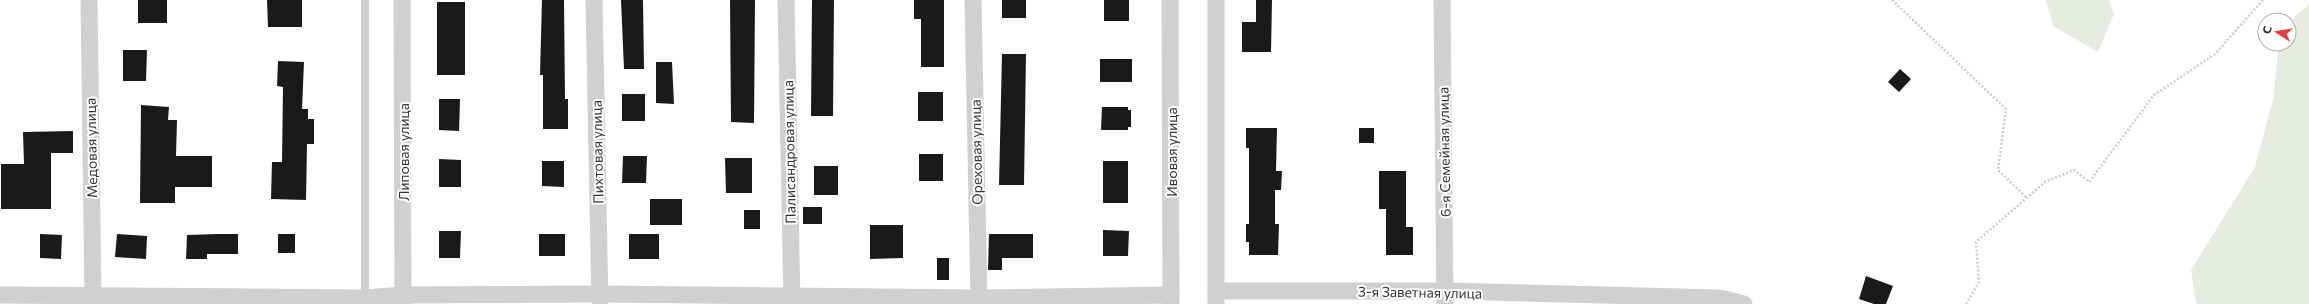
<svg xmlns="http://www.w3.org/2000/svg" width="2309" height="304" font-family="Commissioner,sans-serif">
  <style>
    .green { fill: #e6ecdf }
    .building { fill: #1a1a1a }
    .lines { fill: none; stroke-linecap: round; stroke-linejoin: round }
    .path { stroke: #cdcdcd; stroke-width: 2.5; stroke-dasharray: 2 2; stroke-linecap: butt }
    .service { stroke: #d0d0d0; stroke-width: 8 }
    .minor { stroke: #d0d0d0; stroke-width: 17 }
    .labels { text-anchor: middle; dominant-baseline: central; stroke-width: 4; stroke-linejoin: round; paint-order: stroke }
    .street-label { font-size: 14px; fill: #333; stroke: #fff }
  </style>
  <rect width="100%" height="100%" fill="#fff"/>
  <!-- green -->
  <g class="green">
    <polygon points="2046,0 2109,0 2114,14 2098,52 2053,26"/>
    <path d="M2309,5v299h-113l-5,-34 64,-103 18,-67 6,-56h10c0,-21 2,-27 20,-39z"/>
  </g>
  <!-- building -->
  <g class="building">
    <rect x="138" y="0" width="29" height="23"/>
    <polygon points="267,0 302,0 302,27 268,27"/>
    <polygon points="542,0 564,0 565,99 568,99 568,129 543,129 543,75 540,75"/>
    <polygon points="621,0 643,0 644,69 624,69"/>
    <polygon points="730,0 755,0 754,123 731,122"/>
    <polygon points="812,0 834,0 833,116 811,116"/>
    <polygon points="914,0 944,0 944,67 921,67 921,19 914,19"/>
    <rect x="1002" y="0" width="24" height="18"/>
    <rect x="1104" y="0" width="25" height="21"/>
    <polygon points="1256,0 1272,0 1271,52 1242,52 1242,22 1256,22"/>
    <rect x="437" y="2" width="28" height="73"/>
    <polygon points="123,50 147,50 146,81 123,81"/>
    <polygon points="1002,54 1026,54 1024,185 999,185"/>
    <rect x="1100" y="59" width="32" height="23"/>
    <polygon points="278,61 304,62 302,109 308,109 308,119 314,119 314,144 307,144 306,200 271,199 272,162 282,162 283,87 277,86"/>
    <polygon points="656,62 672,62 674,104 656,103"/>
    <polygon points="1900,69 1911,79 1899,92 1888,82"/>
    <rect x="918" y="92" width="25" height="29"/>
    <rect x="622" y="94" width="23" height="27"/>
    <polygon points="439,99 460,99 459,131 439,130"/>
    <polygon points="141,105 169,107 168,120 177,120 176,156 212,156 212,187 175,187 175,203 140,203"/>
    <polygon points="1102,107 1128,107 1128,110 1131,110 1131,127 1128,127 1128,130 1101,130"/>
    <polygon points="1246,128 1277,128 1276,171 1282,171 1281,190 1275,190 1275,224 1279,224 1278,255 1249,255 1249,242 1246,242 1246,224 1249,224 1249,148 1246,148"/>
    <rect x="1359" y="128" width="15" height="15"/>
    <polygon points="73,131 73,153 51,153 51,209 1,209 1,164 24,164 23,132"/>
    <rect x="919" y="154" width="24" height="27"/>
    <polygon points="623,156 647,156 646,183 622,183"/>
    <polygon points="725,158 752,158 752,193 726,193"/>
    <polygon points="439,159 461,160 461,187 439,187"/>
    <polygon points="542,161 564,161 564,187 542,186"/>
    <rect x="1103" y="161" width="25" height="42"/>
    <rect x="814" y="166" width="24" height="29"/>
    <polygon points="1379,171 1406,171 1406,227 1413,227 1413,255 1386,255 1386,209 1379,209"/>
    <rect x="650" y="199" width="32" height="26"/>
    <rect x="803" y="207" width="19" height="17"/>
    <rect x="744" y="210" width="16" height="19"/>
    <polygon points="870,225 903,225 903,258 870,259"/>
    <polygon points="1103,230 1129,231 1128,256 1103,256"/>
    <polygon points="439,231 461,231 460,258 439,258"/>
    <polygon points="40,234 62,235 61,259 40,258"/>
    <polygon points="117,234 147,236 146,259 115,257"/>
    <polygon points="218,234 238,234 238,254 207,254 207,259 186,259 187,235"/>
    <rect x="278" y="234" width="17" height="19"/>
    <rect x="539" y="234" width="26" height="22"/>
    <rect x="629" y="234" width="30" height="25"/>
    <polygon points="989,234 1033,234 1033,258 1002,258 1002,270 988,270"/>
    <rect x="937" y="258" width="12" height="22"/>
    <polygon points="1866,276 1893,286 1886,304 1874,304 1859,299"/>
  </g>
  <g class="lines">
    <!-- path -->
    <g class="path">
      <polyline points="1892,0 2006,109 1998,170 2027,198"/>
      <polyline points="1966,304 1979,282 1976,242 2045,182 2074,170 2089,182 2154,95 2215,54 2263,0"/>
    </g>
    <!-- service -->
    <polyline class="service" points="365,0 365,298"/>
    <!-- minor -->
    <g class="minor">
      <polyline points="89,0 93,297"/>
      <polyline points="402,0 403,304"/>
      <polyline points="594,0 600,304"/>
      <polyline points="786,0 792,304"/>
      <polyline points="973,0 979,304"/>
      <polyline points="1170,0 1171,304"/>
      <polyline points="1216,0 1216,304"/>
      <polyline points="1442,0 1445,304"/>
      <polyline points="1216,291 1445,291 1720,298 1744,304"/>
      <polyline points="0,295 365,298 403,295 600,294 979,298 1171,295"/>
    </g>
  </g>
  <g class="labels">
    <!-- street labels -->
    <g class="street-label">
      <text transform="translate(91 148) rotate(-91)">Медовая улица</text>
      <text transform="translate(403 152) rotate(-90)">Липовая улица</text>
      <text transform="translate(597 152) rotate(-91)">Пихтовая улица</text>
      <text transform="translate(789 152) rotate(-91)">Палисандровая улица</text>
      <text transform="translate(976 152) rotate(-91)">Ореховая улица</text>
      <text transform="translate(1171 152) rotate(-90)">Ивовая улица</text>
      <text transform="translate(1444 152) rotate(-91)">6-я Семейная улица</text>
      <text transform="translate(1420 292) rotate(1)">3-я Заветная улица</text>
    </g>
  </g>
  <!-- north arrow -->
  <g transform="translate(2277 32) rotate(282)"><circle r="19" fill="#ffffff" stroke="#adadad"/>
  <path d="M0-3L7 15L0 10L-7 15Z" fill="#e63946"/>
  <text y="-6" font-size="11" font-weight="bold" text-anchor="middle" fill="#333333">С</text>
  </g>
</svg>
